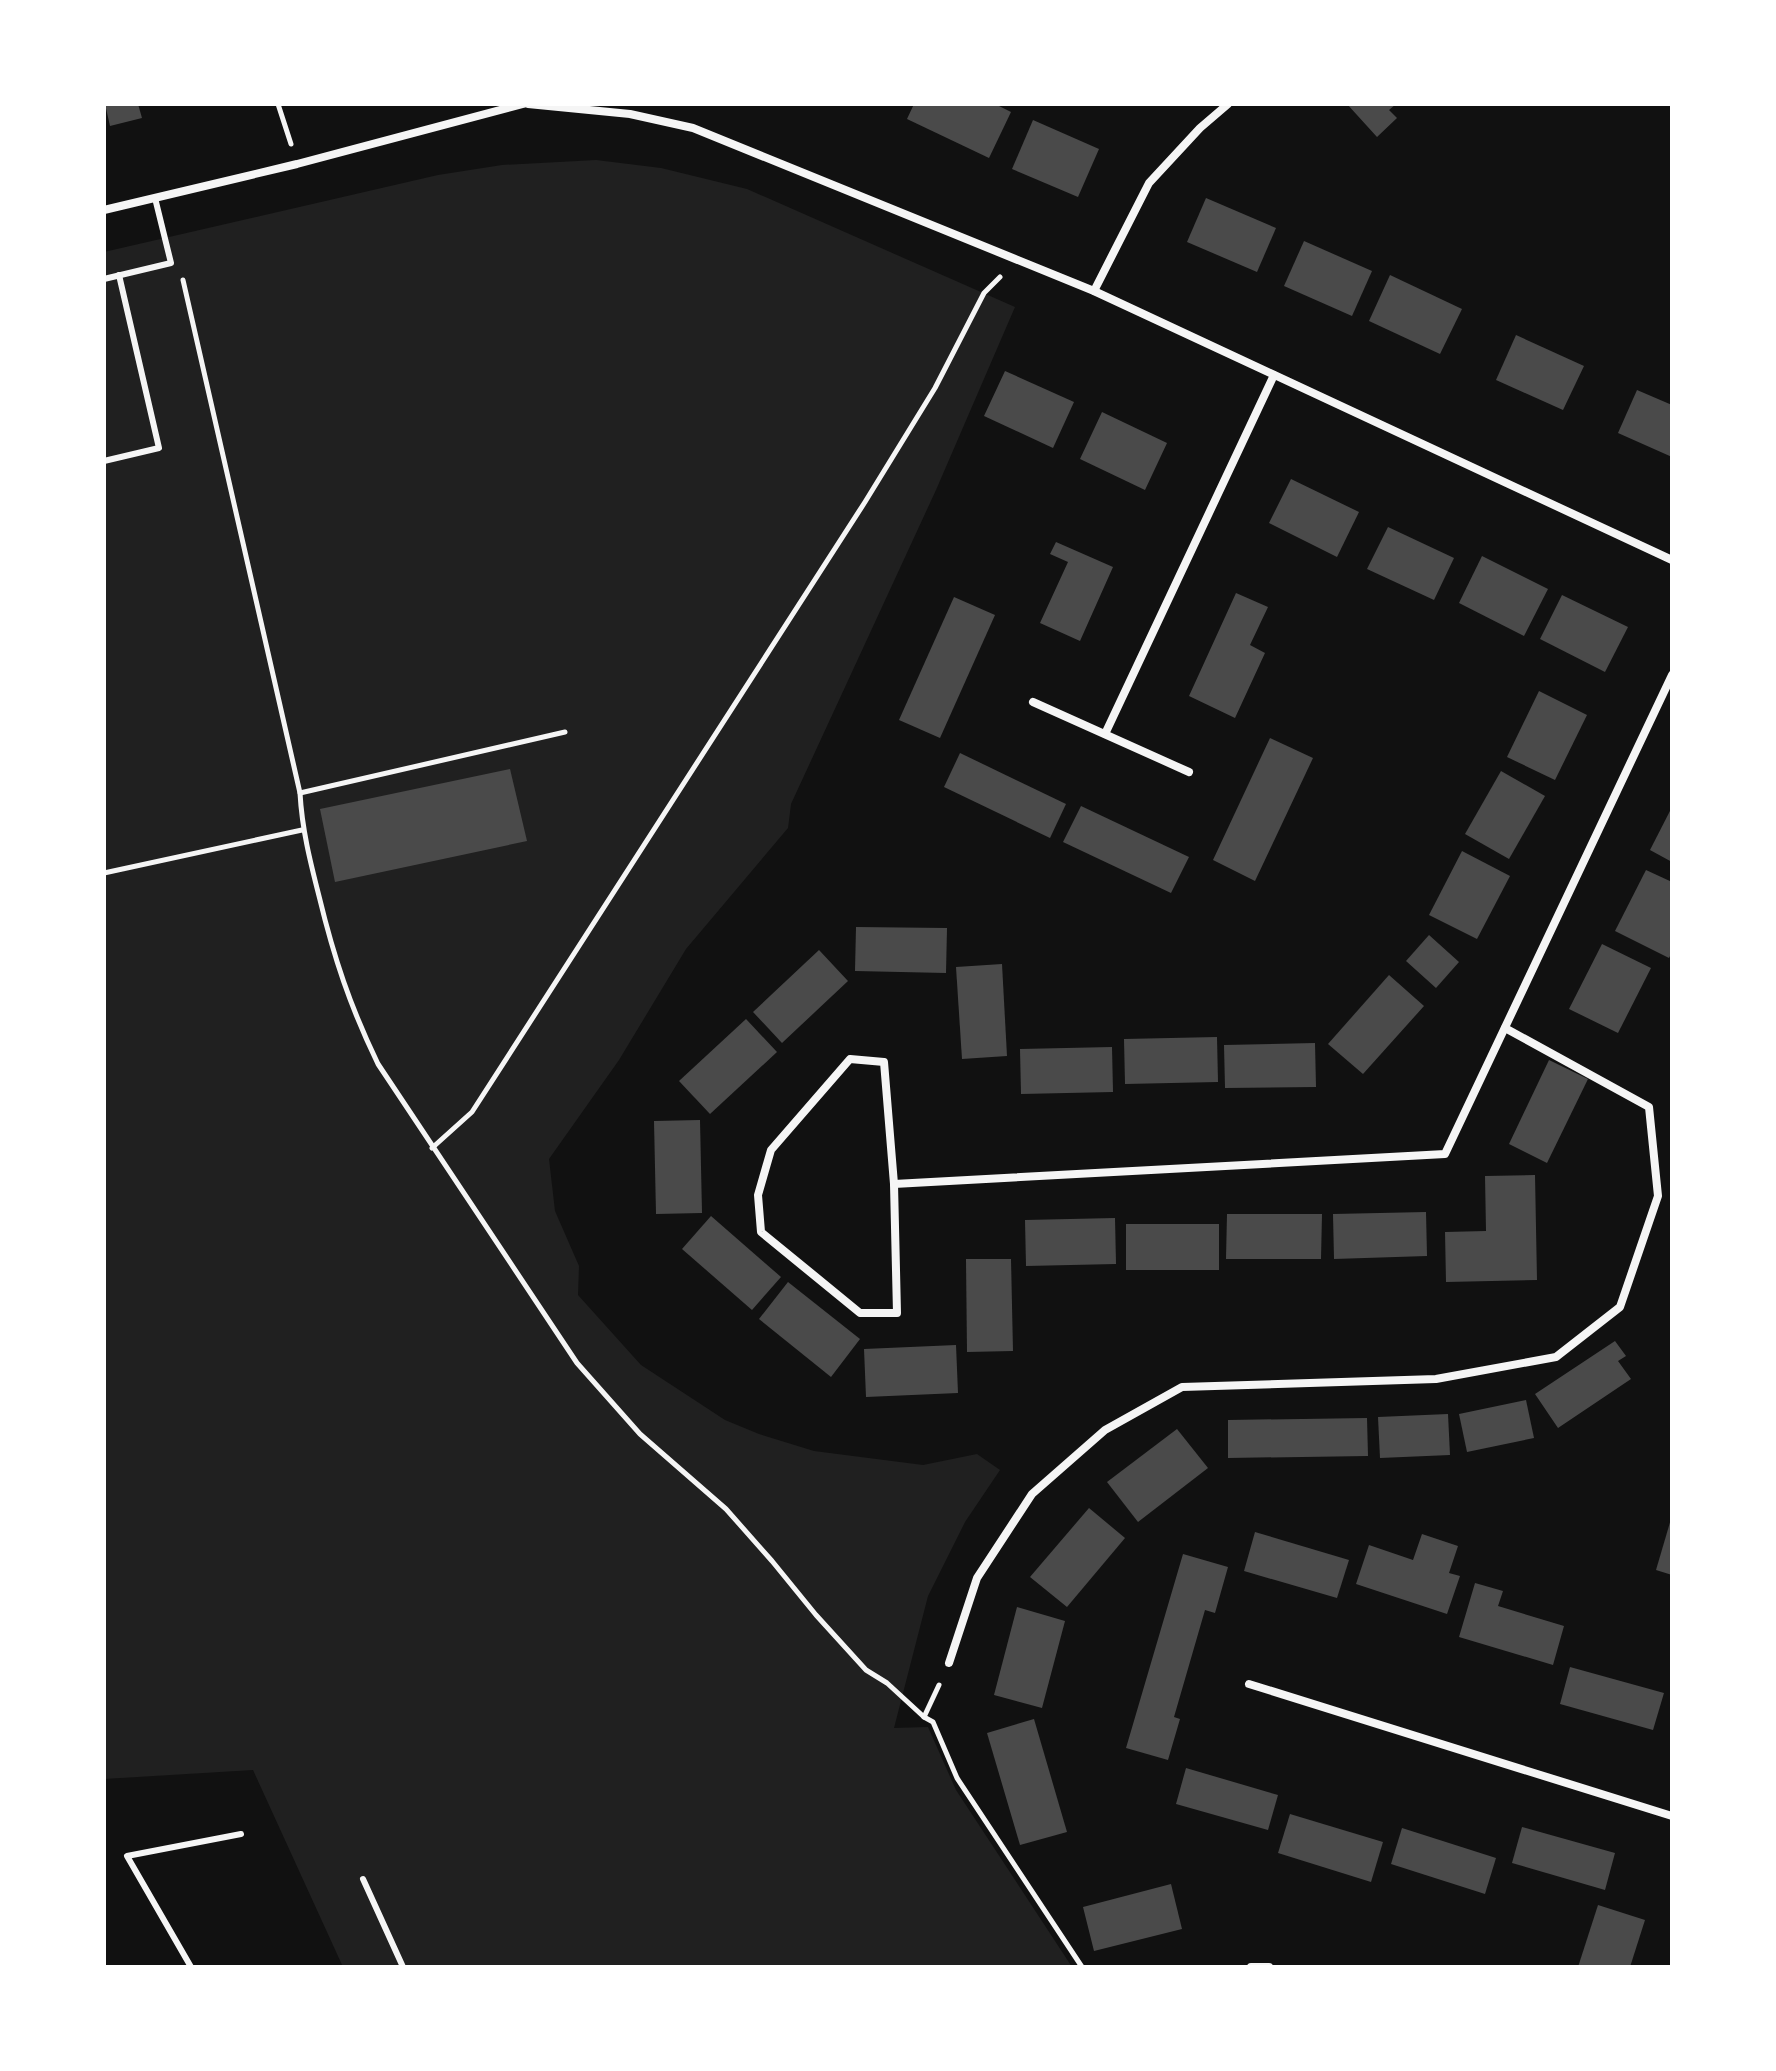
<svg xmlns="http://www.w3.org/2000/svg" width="1776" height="2071" font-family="Manrope,sans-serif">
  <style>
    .green { fill: #202020 }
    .building { fill: #4a4a4a }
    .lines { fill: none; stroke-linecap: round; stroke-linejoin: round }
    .path { stroke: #f5f5f5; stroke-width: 5 }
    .service { stroke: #f5f5f5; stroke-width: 6 }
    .minor { stroke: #f5f5f5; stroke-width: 8 }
  </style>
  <rect width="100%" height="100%" fill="#111"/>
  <!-- green -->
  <polygon class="green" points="596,160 661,168 747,189 1015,307 936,490 791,804 788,828 686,949 619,1060 549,1159 555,1211 579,1266 578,1295 641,1365 725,1420 759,1434 814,1451 923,1465 977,1454 1000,1470 965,1522 928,1596 894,1728 928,1727 956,1790 1072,1967 343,1967 253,1770 104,1779 104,252 438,175 502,165"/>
  <!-- building -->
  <g class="building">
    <polygon points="105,104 138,104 142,118 110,126"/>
    <polygon points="914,104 995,104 1011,112 989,158 907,119"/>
    <polygon points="1347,104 1396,104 1389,110 1397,118 1377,137"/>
    <polygon points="1033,120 1099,149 1078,197 1012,169"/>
    <polygon points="1206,198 1276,228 1257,272 1187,242"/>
    <polygon points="1304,241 1372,271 1352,316 1284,286"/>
    <polygon points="1390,275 1462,309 1440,354 1369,321"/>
    <polygon points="1516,335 1584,366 1563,410 1496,380"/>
    <polygon points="1005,371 1074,402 1053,448 984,416"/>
    <polygon points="1637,390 1672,405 1672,457 1618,433"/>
    <polygon points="1102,412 1167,443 1145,490 1080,459"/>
    <polygon points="1291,479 1359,512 1337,557 1269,523"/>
    <polygon points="1388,527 1454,558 1434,600 1367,569"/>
    <polygon points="1056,542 1113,567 1080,641 1040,623 1068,562 1050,554"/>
    <polygon points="1482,556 1548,589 1524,636 1459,603"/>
    <polygon points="1236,593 1268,607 1250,645 1265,653 1235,718 1189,696"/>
    <polygon points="1562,595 1628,627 1605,672 1540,639"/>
    <polygon points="954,597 995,615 940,738 899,720"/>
    <polygon points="1539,691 1587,715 1555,780 1507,757"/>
    <polygon points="1270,738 1313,758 1255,881 1213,860"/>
    <polygon points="960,753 1066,804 1050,838 944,787"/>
    <polygon points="510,769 527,841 335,882 320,809"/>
    <polygon points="1501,771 1545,796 1509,859 1465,834"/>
    <polygon points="1081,806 1189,857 1171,893 1063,842"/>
    <polygon points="1672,807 1672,862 1650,850"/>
    <polygon points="1462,851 1510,876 1477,939 1429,915"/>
    <polygon points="1646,870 1672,882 1672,952 1669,958 1615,931"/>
    <polygon points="856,927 947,928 946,973 855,971"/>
    <polygon points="1429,935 1459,962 1436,988 1406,961"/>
    <polygon points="1602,944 1651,968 1618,1033 1569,1009"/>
    <polygon points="819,950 848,981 782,1043 753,1012"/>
    <polygon points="1002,964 1007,1056 962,1059 956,967"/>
    <polygon points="1389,975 1424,1006 1363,1074 1328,1044"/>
    <polygon points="746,1019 777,1052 710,1114 679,1081"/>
    <polygon points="1217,1037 1218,1082 1125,1084 1124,1039"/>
    <polygon points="1315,1043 1316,1087 1225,1088 1224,1045"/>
    <polygon points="1112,1047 1113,1092 1021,1094 1020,1049"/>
    <polygon points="1549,1060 1588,1079 1547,1163 1509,1144"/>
    <polygon points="700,1120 702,1213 656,1214 654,1121"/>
    <polygon points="1535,1175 1537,1280 1446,1282 1445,1232 1486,1231 1485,1176"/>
    <polygon points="1426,1212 1427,1256 1334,1259 1333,1214"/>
    <polygon points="1227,1214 1322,1214 1321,1259 1226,1259"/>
    <polygon points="711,1216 781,1277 752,1310 682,1249"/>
    <polygon points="1115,1218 1116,1264 1026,1266 1025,1220"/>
    <rect x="1126" y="1224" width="93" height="46"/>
    <polygon points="966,1259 1011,1259 1013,1351 967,1352"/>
    <polygon points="788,1282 860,1339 831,1377 759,1319"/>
    <polygon points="1615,1341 1626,1356 1618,1361 1631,1379 1558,1428 1535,1394"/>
    <polygon points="956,1345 958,1393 866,1397 864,1349"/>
    <polygon points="1526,1400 1534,1438 1467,1452 1459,1414"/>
    <polygon points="1448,1414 1450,1455 1380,1458 1378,1417"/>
    <polygon points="1367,1418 1368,1456 1228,1458 1228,1420"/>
    <polygon points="1177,1429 1208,1468 1138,1522 1107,1482"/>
    <polygon points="1089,1508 1125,1538 1067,1607 1030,1577"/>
    <polygon points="1671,1519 1672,1519 1672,1575 1656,1570"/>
    <polygon points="1255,1532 1349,1560 1337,1598 1244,1571"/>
    <polygon points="1422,1534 1458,1546 1449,1573 1460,1576 1447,1614 1356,1584 1369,1545 1413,1560"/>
    <polygon points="1183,1554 1228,1567 1215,1613 1205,1610 1174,1717 1180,1719 1168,1760 1126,1748"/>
    <polygon points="1475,1583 1503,1591 1498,1606 1564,1626 1553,1665 1459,1637"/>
    <polygon points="1017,1607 1065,1621 1042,1708 994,1695"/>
    <polygon points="1570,1667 1664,1693 1653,1730 1560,1704"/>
    <polygon points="1034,1719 1067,1832 1020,1845 987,1733"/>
    <polygon points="1186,1768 1278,1795 1268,1830 1176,1804"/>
    <polygon points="1290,1814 1383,1842 1371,1882 1278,1853"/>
    <polygon points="1522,1827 1615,1853 1605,1890 1512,1863"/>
    <polygon points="1402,1828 1496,1858 1485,1894 1391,1864"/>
    <polygon points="1171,1884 1182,1929 1094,1951 1083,1907"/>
    <polygon points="1598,1905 1645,1920 1630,1967 1578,1967"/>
  </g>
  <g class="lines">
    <!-- path -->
    <g class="path">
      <polyline points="278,104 291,144"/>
      <path d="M183,280l117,513c2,36 10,68 19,103 15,62 31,110 59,168l199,299 63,71 86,75 46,52 44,54 50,55 21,13 37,34 9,5 24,56 125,189"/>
      <polyline points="300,793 565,732"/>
      <polyline points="104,873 302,830"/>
      <polyline points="432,1148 472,1112 865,502 935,388 984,293 1000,277"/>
      <polyline points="924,1717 939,1685"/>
    </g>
    <!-- service -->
    <g class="service">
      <polyline points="104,279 171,263 155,198"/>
      <polyline points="104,461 159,448 119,275"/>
      <polyline points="363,1879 403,1967"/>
      <polyline points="191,1967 127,1856 241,1834"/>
    </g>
    <!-- minor -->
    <g class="minor">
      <polyline points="528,104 630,114 693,128 1094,291 1672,560"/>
      <polyline points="104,210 297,164 523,104"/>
      <polyline points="1094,291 1149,183 1200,128 1228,104"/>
      <polyline points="1033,702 1189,772"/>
      <polyline points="1105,734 1274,375"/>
      <polygon points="850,1059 884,1062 894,1184 897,1313 860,1313 761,1232 758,1195 771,1150"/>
      <polyline points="894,1184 1445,1154 1672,675"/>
      <polyline points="949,1663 977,1578 1032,1494 1105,1430 1182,1387 1436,1379 1556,1357 1620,1307 1658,1196 1649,1107 1505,1028"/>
      <polyline points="1249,1684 1672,1816"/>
      <polyline points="1251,1967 1269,1967"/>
    </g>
  </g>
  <!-- border -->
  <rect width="1776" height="2071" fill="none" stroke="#ffffff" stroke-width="212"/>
</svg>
